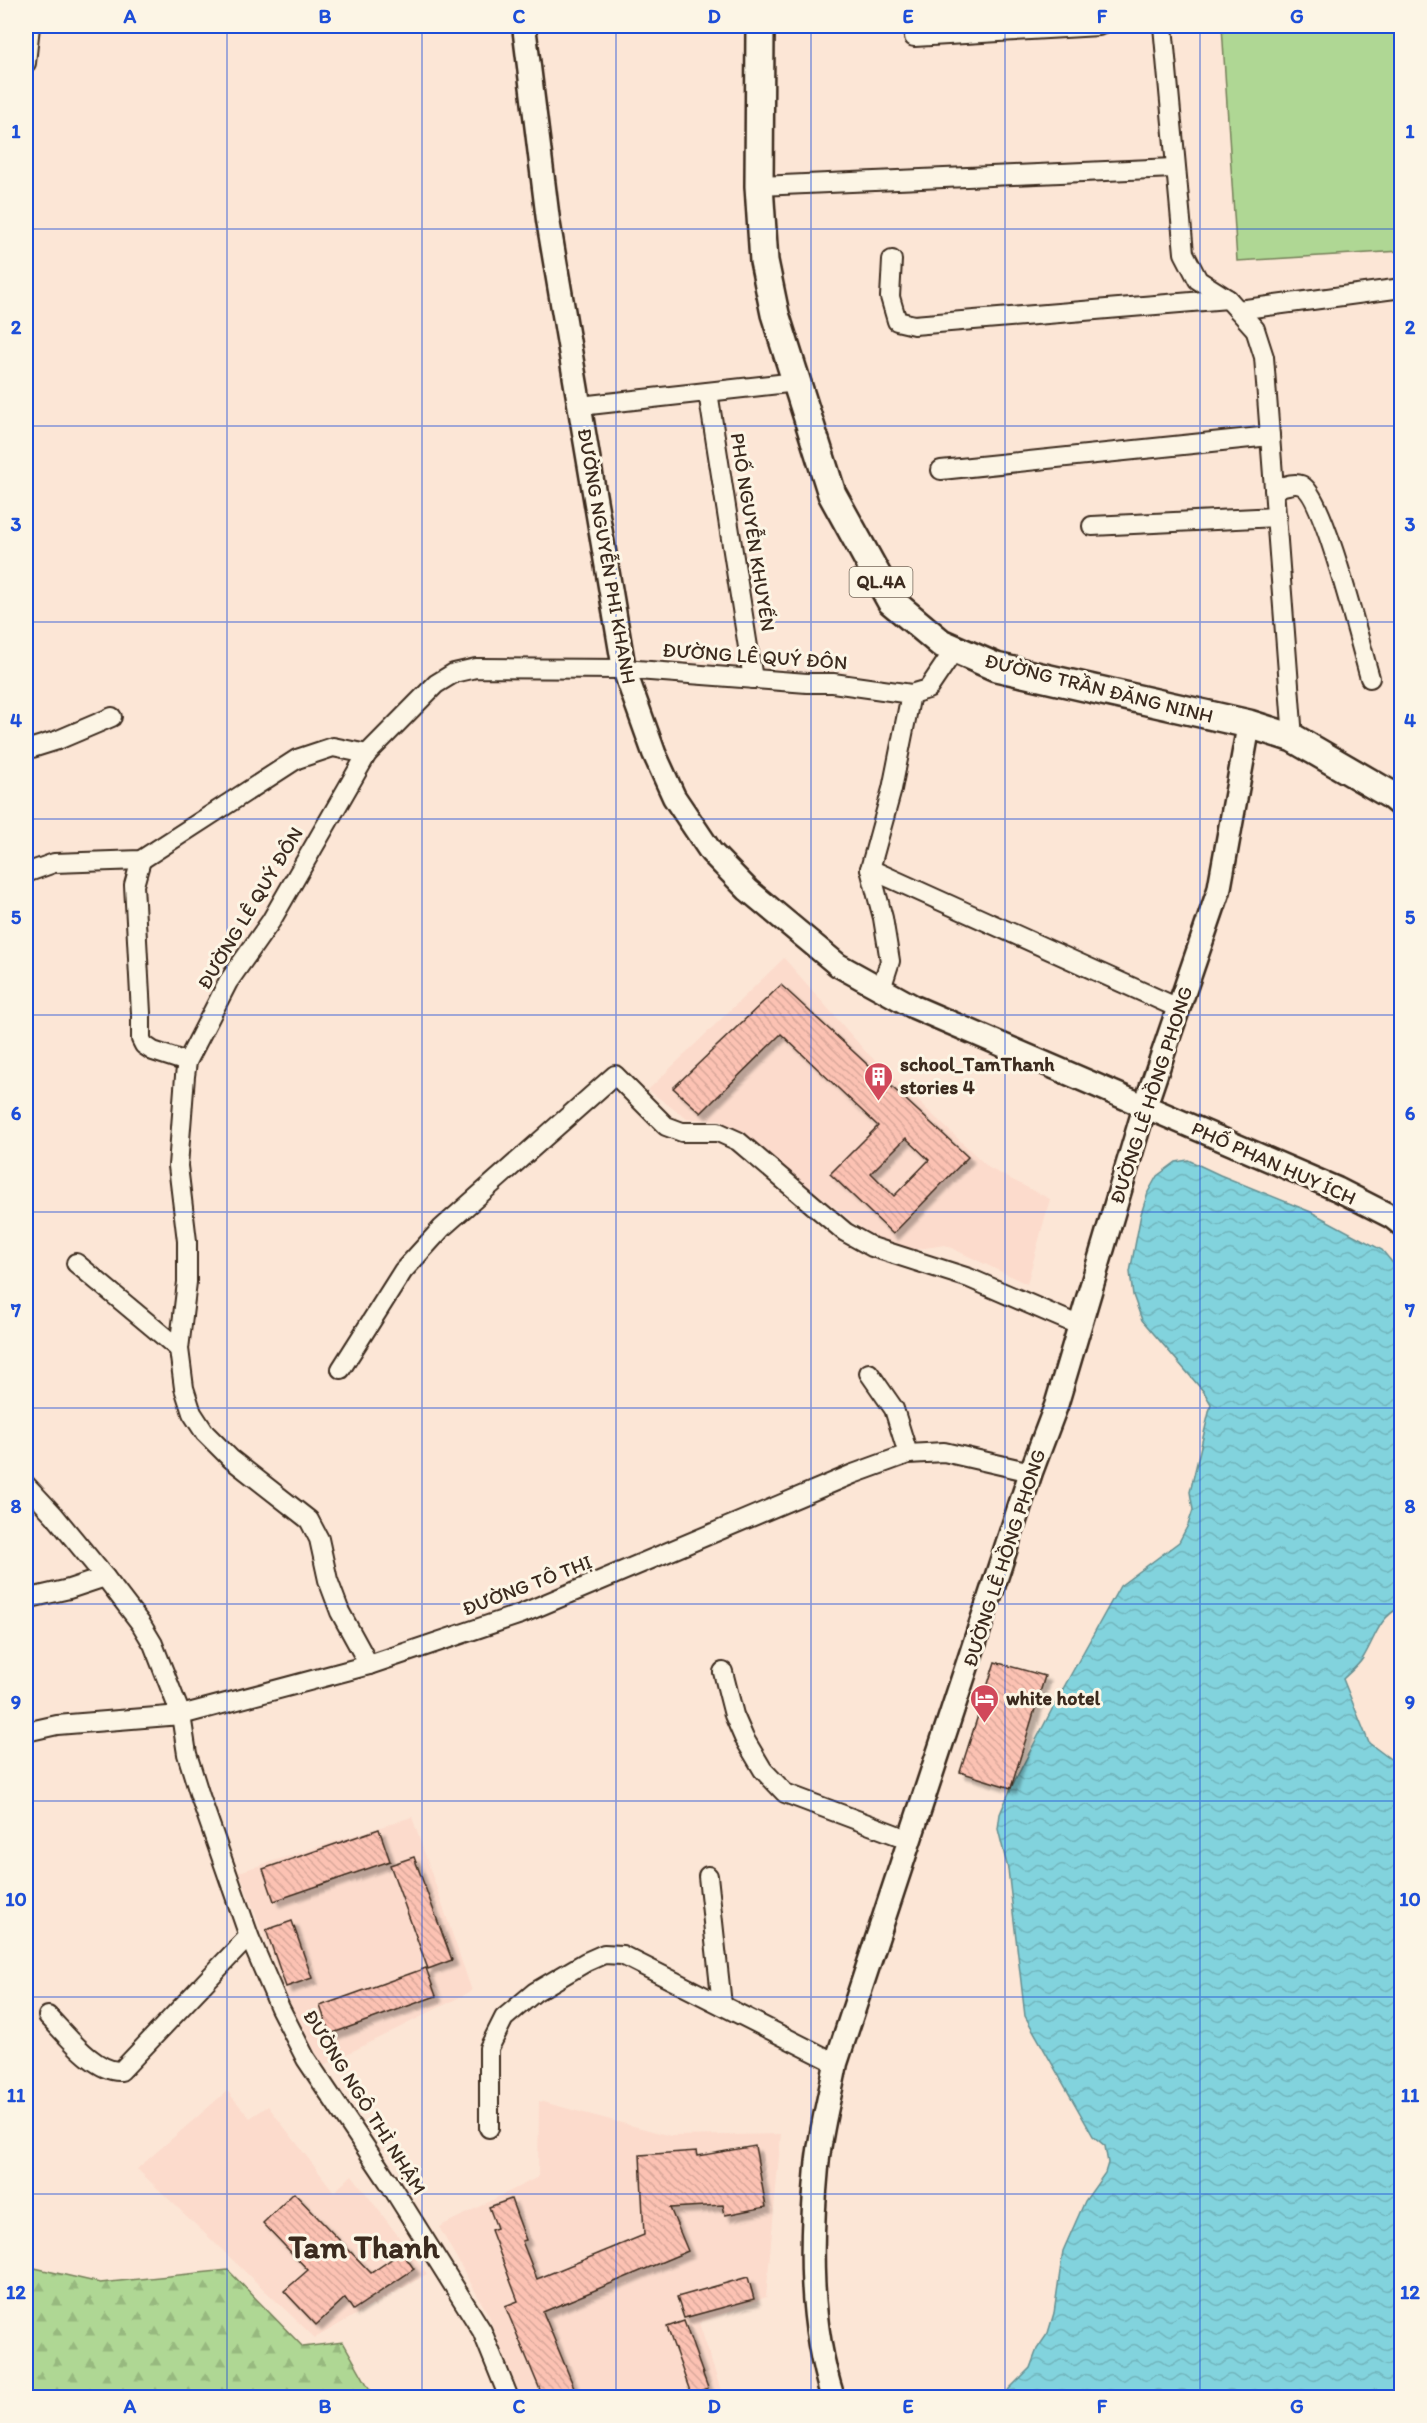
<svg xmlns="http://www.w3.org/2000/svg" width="1427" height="2423" font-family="Itim,sans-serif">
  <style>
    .built { fill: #fcdbcc }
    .green { fill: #afd794; stroke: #758059; stroke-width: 1.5 }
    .forest { fill: url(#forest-firs); stroke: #758059; stroke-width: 1.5 }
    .water { fill: url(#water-waves); stroke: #668f91; stroke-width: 1.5 }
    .building { fill: url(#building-back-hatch); stroke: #3b2a1e; stroke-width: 1.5; fill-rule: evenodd; filter: url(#shadow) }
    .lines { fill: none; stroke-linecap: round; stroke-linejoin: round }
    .minor-casing { stroke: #3b2a1e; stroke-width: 22 }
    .tertiary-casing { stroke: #3b2a1e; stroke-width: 27 }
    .primary-casing { stroke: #3b2a1e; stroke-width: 32 }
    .minor { stroke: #fcf5e5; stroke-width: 18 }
    .tertiary { stroke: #fcf5e5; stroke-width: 22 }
    .primary { stroke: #fcf5e5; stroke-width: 27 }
    .grid { fill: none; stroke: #1d4ed8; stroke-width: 1.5; stroke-opacity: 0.55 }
    .labels { text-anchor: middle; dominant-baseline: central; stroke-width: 6; stroke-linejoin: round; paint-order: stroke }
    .shield { fill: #fcf5e5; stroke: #75675a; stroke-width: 1.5 }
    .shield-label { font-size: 18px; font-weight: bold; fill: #3b2a1e }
    .street-label { font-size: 20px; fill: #3b2a1e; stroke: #fcf5e5 }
    .poi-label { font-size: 20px; font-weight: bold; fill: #3b2a1e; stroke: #fcf5e5; text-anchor: start }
    .town-label { font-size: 32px; font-weight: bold; fill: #3b2a1e; stroke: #fcf5e5 }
    .neatline { fill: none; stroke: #1d4ed8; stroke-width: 2 }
    .grid-label { font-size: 20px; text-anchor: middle; font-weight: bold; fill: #1d4ed8 }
  </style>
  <defs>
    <pattern id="forest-firs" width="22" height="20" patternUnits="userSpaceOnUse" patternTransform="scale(1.5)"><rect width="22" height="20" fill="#afd794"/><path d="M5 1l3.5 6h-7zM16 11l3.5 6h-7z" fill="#97b97f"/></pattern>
    <pattern id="water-waves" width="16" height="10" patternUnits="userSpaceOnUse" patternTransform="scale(1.5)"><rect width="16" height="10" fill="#82d3dd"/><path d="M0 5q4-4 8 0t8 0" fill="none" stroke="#71b5bd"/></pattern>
    <pattern id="building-back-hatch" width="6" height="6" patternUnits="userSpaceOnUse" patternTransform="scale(1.5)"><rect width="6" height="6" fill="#fcc2b3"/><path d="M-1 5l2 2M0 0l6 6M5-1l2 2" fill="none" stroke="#d9a79a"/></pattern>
    <filter id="shadow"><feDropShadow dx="5.5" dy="5.5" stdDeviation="1.5" flood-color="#0004"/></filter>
  </defs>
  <rect width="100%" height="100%" fill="#fce6d6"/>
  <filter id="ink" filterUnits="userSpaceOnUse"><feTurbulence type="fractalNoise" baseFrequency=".0167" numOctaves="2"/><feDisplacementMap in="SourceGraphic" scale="12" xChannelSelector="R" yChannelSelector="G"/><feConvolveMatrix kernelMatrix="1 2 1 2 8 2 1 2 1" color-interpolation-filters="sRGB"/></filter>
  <g filter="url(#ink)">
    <!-- built -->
    <g class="built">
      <polygon points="784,958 866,1052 989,1168 1050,1199 1027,1284 945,1245 911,1250 885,1246 721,1120 687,1119 648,1090"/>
      <polygon points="412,1817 472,1991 323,2066 293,2010 239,1872"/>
      <polygon points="227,2091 250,2118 268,2106 334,2192 352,2175 427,2274 315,2338 137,2169"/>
      <polygon points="539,2101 671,2136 781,2134 766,2297 699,2323 723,2397 520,2397 488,2314 439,2227 538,2177"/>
    </g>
    <!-- green -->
    <polygon class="green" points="1222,26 1401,26 1401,251 1237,261"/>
    <!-- forest -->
    <polygon class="forest" points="26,2266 100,2283 228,2270 303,2347 343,2342 374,2397 26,2397"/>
    <!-- water -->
    <path class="water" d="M1188,1160l32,15 91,37 71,38 19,23v334c-23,11 -25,30 -38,51 -5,8 -13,14 -20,21l26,64 32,24v630h-397l5,-8 21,-21 7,-19 11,-16 6,-20 9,-62 22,-50 20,-28 3,-10 -3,-17 -12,-10 -68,-120 -17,-147 -10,-40 2,-15 11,-26 48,-92 61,-110 59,-44 9,-17 5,-15 -3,-18 21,-88 -7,-12 -62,-72 -9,-25 -3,-23 11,-58 7,-22 9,-16 19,-14z"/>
    <!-- building -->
    <g class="building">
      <path d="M781,985l187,172 -75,77 -63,-60 48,-48 -97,-92 -80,79 -28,-25zM906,1138l23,22 -35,36 -23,-23z"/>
      <polygon points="995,1662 1045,1676 1011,1788 960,1772"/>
      <polygon points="379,1829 390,1861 274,1901 263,1869"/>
      <polygon points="414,1857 452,1960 428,1969 390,1865"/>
      <polygon points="292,1921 312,1978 286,1987 266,1930"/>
      <polygon points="426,1968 436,1996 330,2034 320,2006"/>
      <polygon points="755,2146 766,2207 725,2215 723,2205 670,2208 688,2251 543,2312 578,2397 543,2397 505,2306 518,2301 491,2230 497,2228 489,2207 511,2199 526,2240 522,2241 537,2279 644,2235 640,2155 697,2151 698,2156"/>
      <polygon points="294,2193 371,2273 402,2252 414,2269 353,2310 345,2298 316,2325 284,2291 308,2270 263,2223"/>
      <polygon points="748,2277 754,2299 684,2318 677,2297"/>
      <polygon points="684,2321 708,2388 691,2394 667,2327"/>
    </g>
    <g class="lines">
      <defs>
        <g id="minor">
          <polyline points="1163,26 1184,253 1198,280 1228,299 1255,329 1264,357 1293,738"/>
          <polyline points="914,37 1099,26"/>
          <polyline points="26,63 30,26"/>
          <polyline points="759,186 1174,168"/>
          <polyline points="892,260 890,297 897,321 914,325 1228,299"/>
          <polyline points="1238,310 1402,288"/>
          <polyline points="708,392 753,679"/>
          <polyline points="580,406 797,382"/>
          <polyline points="941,470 1270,436"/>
          <path d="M1274,489c8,-2 19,-7 27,-4 23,9 60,163 69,193"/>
          <polyline points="1092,526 1277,517"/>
          <polyline points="26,750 58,740 112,717"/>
          <polyline points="141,860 134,885 141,1013 141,1039 144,1045 153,1051 187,1062"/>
          <polyline points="870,869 1178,1008"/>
          <polyline points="26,873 54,863 141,860 297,759 333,747 367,754"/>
          <polyline points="881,989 890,961 883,918 870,869 892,789 911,694"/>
          <polyline points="76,1263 179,1349"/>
          <polyline points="341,1369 403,1271 442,1228 615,1075 666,1126 682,1132 718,1132 738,1141 845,1232 872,1247 969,1278 1078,1325"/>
          <polyline points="869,1373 894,1409 908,1454"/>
          <polyline points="26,1485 54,1515 105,1577 141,1624 153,1644 181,1715 187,1754 200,1796 249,1936 280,2008 306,2059 388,2181 482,2331 509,2398"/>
          <polyline points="26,1599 69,1589 105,1577"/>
          <polyline points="369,1665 340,1612 328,1580 319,1539 309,1520 231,1459 205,1433 192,1413 184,1388 179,1349 187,1282 187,1241 178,1166 185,1076 187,1062 228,982 271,921 367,754 436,684 454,673 476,668 624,669 807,683 833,683 911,694 928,689 955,649"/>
          <polyline points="723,1672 734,1715 744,1738 763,1770 785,1793 910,1840"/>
          <polyline points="26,1732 57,1725 181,1715 369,1665 521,1614 853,1474 908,1454 944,1452 1031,1472"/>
          <polyline points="708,1876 722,2005"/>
          <path d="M48,2016c17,17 47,57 73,55l128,-135"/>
          <polyline points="489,2128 489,2048 504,2018 535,1992 586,1962 604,1954 622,1955 836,2063"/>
        </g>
        <g id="tertiary">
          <polyline points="524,26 548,220 624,669 654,753 674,797 711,852 748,890 838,965 914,1007 1337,1189 1392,1217 1402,1225"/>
          <path d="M833,2398c-24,-74 -23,-155 -16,-231 3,-35 13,-70 19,-104l195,-591 25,-66 89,-300 74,-216 30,-166"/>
        </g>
        <polyline id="primary" points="760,26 759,186 764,261 775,314 832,494 891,601 941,643 996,667 1249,724 1293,738 1391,795 1402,804"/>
      </defs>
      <!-- minor casing -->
      <use href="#minor" class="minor-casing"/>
      <!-- tertiary casing -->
      <use href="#tertiary" class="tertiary-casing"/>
      <!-- primary casing -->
      <use href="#primary" class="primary-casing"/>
      <!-- minor -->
      <use href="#minor" class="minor"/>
      <!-- tertiary -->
      <use href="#tertiary" class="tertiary"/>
      <!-- primary -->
      <use href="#primary" class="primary"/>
    </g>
  </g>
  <!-- grid -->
  <path class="grid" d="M227,26v2372M422,26v2372M616,26v2372M811,26v2372M1005,26v2372M1200,26v2372M26,229h1376M26,426h1376M26,622h1376M26,819h1376M26,1015h1376M26,1212h1376M26,1408h1376M26,1604h1376M26,1801h1376M26,1997h1376M26,2194h1376"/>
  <!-- icons -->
  <defs>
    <symbol id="building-pin" viewBox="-11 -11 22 30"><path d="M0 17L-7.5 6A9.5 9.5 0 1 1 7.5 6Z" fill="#d1495b" stroke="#fcf5e5"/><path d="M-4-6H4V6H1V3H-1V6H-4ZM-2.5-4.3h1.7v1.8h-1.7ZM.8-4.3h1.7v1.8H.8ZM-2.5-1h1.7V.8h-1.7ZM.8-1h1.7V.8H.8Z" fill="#fff"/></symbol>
    <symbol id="hotel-pin" viewBox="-11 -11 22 30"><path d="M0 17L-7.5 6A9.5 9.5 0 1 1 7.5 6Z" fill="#d1495b" stroke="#fcf5e5"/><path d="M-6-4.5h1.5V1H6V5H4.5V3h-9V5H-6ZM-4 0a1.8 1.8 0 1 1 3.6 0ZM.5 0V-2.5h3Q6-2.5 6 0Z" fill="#fff"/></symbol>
  </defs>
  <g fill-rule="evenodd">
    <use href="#building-pin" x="862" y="1060" width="33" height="45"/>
    <use href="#hotel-pin" x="968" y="1682" width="33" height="45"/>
  </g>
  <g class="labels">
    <!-- shield labels -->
    <rect class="shield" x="849.5" y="567" width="63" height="30" rx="4.5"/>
    <g class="shield-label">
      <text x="881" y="582">QL.4A</text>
    </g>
    <!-- street labels -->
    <g class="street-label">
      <text transform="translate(753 532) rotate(81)">PHỐ NGUYỄN KHUYẾN</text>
      <text transform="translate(607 556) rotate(80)">ĐƯỜNG NGUYỄN PHI KHANH</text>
      <text transform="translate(755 656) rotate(4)">ĐƯỜNG LÊ QUÝ ĐÔN</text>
      <text transform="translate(1099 688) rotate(14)">ĐƯỜNG TRẦN ĐĂNG NINH</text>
      <text transform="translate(250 908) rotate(-59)">ĐƯỜNG LÊ QUÝ ĐÔN</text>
      <text transform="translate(1151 1095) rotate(-72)">ĐƯỜNG LÊ HỒNG PHONG</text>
      <text transform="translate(1274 1163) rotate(24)">PHỐ PHAN HUY ÍCH</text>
      <text transform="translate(1004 1558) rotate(-72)">ĐƯỜNG LÊ HỒNG PHONG</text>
      <text transform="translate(527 1585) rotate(-21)">ĐƯỜNG TÔ THỊ</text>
      <text transform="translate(365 2102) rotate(58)">ĐƯỜNG NGÔ THÌ NHẬM</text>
    </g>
    <!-- poi labels -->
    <g class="poi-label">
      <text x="900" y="1064">school_TamThanh<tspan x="900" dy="23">stories 4</tspan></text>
      <text x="1006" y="1698">white hotel</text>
    </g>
    <!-- town labels -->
    <g class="town-label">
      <text x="364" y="2247">Tam Thanh</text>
    </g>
  </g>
  <!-- margin -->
  <rect width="1427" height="2423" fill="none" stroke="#fcf5e5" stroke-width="66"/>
  <rect x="33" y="33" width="1361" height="2357" class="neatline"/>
  <g class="grid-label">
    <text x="130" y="23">A</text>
    <text x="325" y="23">B</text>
    <text x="519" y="23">C</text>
    <text x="714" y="23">D</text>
    <text x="908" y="23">E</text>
    <text x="1102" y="23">F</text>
    <text x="1297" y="23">G</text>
    <text x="16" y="138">1</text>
    <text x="1410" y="138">1</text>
    <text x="16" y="334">2</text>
    <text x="1410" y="334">2</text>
    <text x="16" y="531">3</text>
    <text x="1410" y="531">3</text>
    <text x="16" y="727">4</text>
    <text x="1410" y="727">4</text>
    <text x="16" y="924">5</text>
    <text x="1410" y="924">5</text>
    <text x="16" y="1120">6</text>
    <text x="1410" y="1120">6</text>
    <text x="16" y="1317">7</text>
    <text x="1410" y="1317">7</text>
    <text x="16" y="1513">8</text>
    <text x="1410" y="1513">8</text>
    <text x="16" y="1709">9</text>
    <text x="1410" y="1709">9</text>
    <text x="16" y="1906">10</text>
    <text x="1410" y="1906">10</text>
    <text x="16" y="2102">11</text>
    <text x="1410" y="2102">11</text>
    <text x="16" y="2299">12</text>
    <text x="1410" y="2299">12</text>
    <text x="130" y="2413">A</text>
    <text x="325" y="2413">B</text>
    <text x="519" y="2413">C</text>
    <text x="714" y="2413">D</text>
    <text x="908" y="2413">E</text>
    <text x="1102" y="2413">F</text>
    <text x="1297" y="2413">G</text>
  </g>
</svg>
